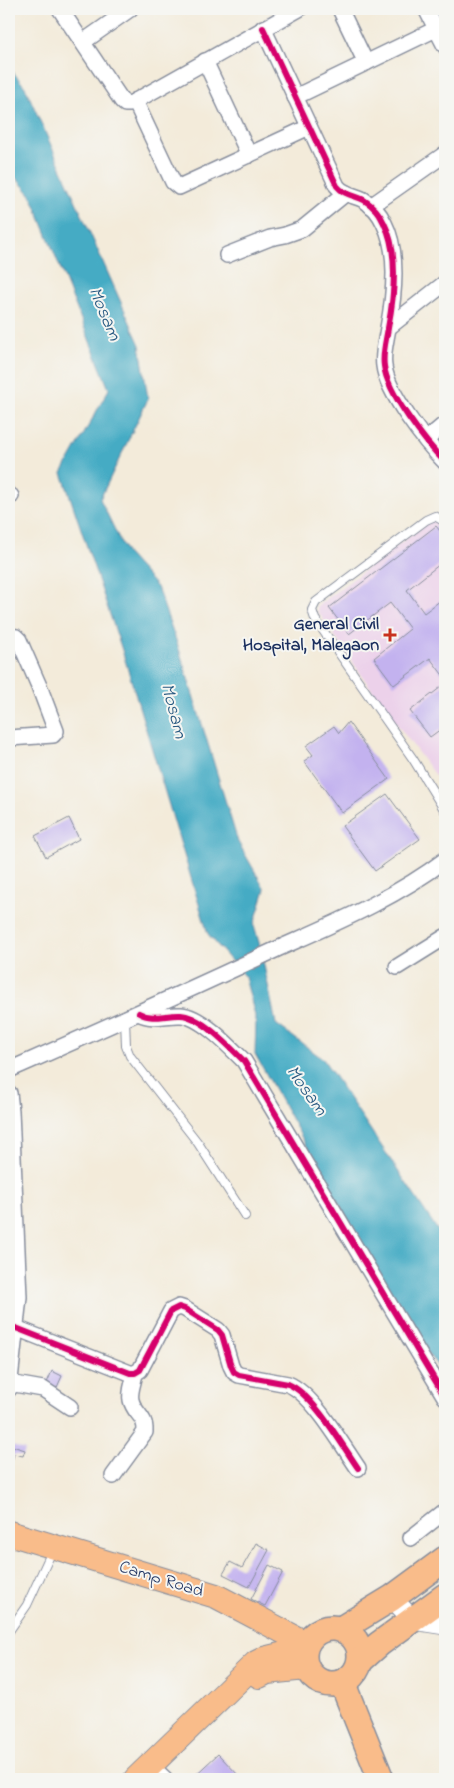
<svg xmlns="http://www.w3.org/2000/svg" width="454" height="1788" font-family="'Indie Flower',sans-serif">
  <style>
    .built { fill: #ecd1ea }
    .water { fill: #44abc4; stroke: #306d91 }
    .building { fill: #c3b2ef }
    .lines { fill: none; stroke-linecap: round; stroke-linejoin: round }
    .service-casing { stroke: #878d9c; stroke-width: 10 }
    .minor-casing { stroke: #878d9c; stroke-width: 18 }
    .tertiary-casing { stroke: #878d9c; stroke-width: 21 }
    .primary-casing { stroke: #878d9c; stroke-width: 26 }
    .trunk-casing { stroke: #878d9c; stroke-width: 28 }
    .service { stroke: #fff; stroke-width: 8 }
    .minor { stroke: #fff; stroke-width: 15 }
    .tertiary { stroke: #fff; stroke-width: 19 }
    .primary { stroke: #f9bc8a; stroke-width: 24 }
    .trunk { stroke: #f9bc8a; stroke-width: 25 }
    .cycleway-casing { stroke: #f6f6f2; stroke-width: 9 }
    .cycleway { stroke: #d6006c; stroke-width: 6 }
    .poi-dot { fill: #c8321e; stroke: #f6f6f2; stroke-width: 2 }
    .labels { text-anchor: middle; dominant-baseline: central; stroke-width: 4; stroke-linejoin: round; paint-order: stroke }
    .poi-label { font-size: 18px; font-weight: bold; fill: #1b2f5e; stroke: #f6f6f2; text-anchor: end }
    .street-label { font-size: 18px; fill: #1b2f5e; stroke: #f6f6f2 }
    .water-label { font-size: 19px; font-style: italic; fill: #295a82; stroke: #f6f6f2 }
  </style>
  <rect width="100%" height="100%" fill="#f6f6f2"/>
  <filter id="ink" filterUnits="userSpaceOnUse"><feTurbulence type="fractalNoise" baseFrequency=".02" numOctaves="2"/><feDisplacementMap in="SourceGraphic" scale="10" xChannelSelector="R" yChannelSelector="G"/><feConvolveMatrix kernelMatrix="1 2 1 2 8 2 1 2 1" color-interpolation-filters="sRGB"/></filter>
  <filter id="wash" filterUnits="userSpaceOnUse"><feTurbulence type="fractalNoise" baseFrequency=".0096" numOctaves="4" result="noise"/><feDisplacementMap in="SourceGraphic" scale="20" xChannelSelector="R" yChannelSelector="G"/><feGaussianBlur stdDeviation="1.12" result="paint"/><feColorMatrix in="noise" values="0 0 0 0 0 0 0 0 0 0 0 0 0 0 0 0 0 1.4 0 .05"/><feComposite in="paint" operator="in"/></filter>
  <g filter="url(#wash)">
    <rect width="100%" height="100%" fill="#f3ebda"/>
    <!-- built -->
    <polygon class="built" points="434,518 445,525 445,789 374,693 318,612 317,606"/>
    <!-- water -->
    <polygon class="water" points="9,67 25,87 140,345 148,399 100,499 126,553 157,587 178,646 238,842 265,889 254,925 260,946 276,1024 323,1059 445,1241 445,1376 407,1325 255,1054 256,1020 245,977 208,934 122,650 62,473 109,389 31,195 9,170"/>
    <g id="blocks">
      <!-- building -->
      <g class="building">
        <polygon points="436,526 445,537 445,560 407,590 424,613 445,597 445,678 430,658 394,685 374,658 410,629 390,603 349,634 329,608"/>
        <polygon points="445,684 445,726 430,737 410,711"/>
        <polygon points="348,722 389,779 342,813 304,761 313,755 306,746 334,726 339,733"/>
        <polygon points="387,794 420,839 375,871 342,826"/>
        <polygon points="69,818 79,839 46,857 35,836"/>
        <polygon points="52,1371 62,1376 54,1394 44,1390"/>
        <polygon points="9,1445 25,1450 23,1456 14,1454 12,1461 9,1460"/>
        <polygon points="256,1543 269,1550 249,1587 223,1574 230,1562 242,1568"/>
        <polygon points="269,1565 283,1572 265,1606 251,1599"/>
        <polygon points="218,1754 242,1779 191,1779"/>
      </g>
    </g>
  </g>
  <g filter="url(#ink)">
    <use href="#blocks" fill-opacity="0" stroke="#878d9c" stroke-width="1"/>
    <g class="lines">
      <defs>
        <g id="service">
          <polyline points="445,522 435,516 426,520 316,602 312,610 315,619 413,759 445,811"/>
          <polyline points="125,1019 126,1046 130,1056 198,1143 245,1216"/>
          <polyline points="9,1631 27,1605 53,1549"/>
        </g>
        <g id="minor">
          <polyline points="60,9 122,101 125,104 130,104 299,9"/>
          <polyline points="340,9 366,63"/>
          <polyline points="426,9 445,46"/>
          <path d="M263,28l74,158c7,9 17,9 27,14 8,5 16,14 20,23 15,29 10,74 4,105 -2,13 -6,26 -4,38 3,27 42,77 61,96"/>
          <polyline points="83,42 130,9"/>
          <polyline points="205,61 249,155"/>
          <polyline points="295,97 436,29"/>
          <polyline points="135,101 173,182 179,187 309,127"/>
          <polyline points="371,206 445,154"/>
          <polyline points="227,255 270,238 285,235 302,229 346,193"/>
          <polyline points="389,327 445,283"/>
          <polyline points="426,440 445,424"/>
          <polyline points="9,496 11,496"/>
          <polyline points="9,641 16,637 19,640 39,686 56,731 53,735 9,738"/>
          <polyline points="397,967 445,937"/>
          <path d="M139,1013c14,8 27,1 42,2 20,1 49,32 63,46l201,336"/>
          <path d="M9,1070c89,-39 178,-79 266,-120 58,-26 119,-51 170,-90"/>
          <polyline points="9,1093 11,1111 19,1297 9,1389"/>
          <path d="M16,1328l114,45h5l5,-3 31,-59 8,-4 6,2 33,21 4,5 9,31 3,6 5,3 49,9c25,10 54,61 70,84"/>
          <polyline points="9,1383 43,1389 70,1407"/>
          <path d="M113,1476l32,-44c1,-17 -11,-18 -14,-32 -2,-8 3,-19 4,-27"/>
          <polyline points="411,1538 445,1511"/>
          <polyline points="150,1765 165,1779"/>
        </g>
        <polyline id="tertiary" points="392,1598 413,1620 445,1625"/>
        <g id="primary">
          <polyline points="9,1533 216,1596 307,1644"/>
          <polyline points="259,1676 267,1672 306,1668"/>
          <polyline points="136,1779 256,1663 264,1659 305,1649"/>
        </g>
        <g id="trunk">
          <circle cx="332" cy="1656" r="28"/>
          <polyline points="341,1629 392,1598 445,1559"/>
          <polyline points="360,1661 379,1644 445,1596"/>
          <polyline points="342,1682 381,1779"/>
        </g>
      </defs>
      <!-- service casing -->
      <use href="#service" class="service-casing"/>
      <!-- minor casing -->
      <use href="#minor" class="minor-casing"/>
      <!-- tertiary casing -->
      <use href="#tertiary" class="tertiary-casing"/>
      <!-- primary casing -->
      <use href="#primary" class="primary-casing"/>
      <!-- trunk casing -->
      <use href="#trunk" class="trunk-casing"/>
      <!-- service -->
      <use href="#service" class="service"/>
      <!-- minor -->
      <use href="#minor" class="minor"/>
      <!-- tertiary -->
      <use href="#tertiary" class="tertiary"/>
      <!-- primary -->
      <use href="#primary" class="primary"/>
      <!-- trunk -->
      <use href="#trunk" class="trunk"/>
      <defs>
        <g id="cycleway">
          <path d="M263,28l74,158c7,9 17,9 27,14 8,5 16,14 20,23 15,29 10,74 4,105 -2,13 -6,26 -4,38 3,27 42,77 61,96"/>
          <path d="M139,1013c14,8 27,1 42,2 20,1 49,32 63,46l201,336"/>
          <path d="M16,1328l114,45h5l5,-3 31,-59 8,-4 6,2 33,21 4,5 9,31 3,6 5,3 49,9c25,10 54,61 70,84"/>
        </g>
      </defs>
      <!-- cycleway casing -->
      <use href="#cycleway" class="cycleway-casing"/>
      <!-- cycleway -->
      <use href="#cycleway" class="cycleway"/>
    </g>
  </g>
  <!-- markers -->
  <path class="poi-dot" d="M387.5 627.5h5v5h5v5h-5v5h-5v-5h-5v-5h5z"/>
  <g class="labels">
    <!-- poi labels -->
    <g class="poi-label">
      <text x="379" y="625">General Civil<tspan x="379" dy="21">Hospital, Malegaon</tspan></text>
    </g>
    <!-- street labels -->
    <g class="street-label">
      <text transform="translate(161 1580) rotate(17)">Camp Road</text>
    </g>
    <!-- water labels -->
    <g class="water-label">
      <text transform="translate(104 314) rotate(67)">Mosam</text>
      <text transform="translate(173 711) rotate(75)">Mosam</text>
      <text transform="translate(306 1091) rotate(55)">Mosam</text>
    </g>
  </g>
  <!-- margin -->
  <rect width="454" height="1788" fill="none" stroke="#f6f6f2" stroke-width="30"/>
</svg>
